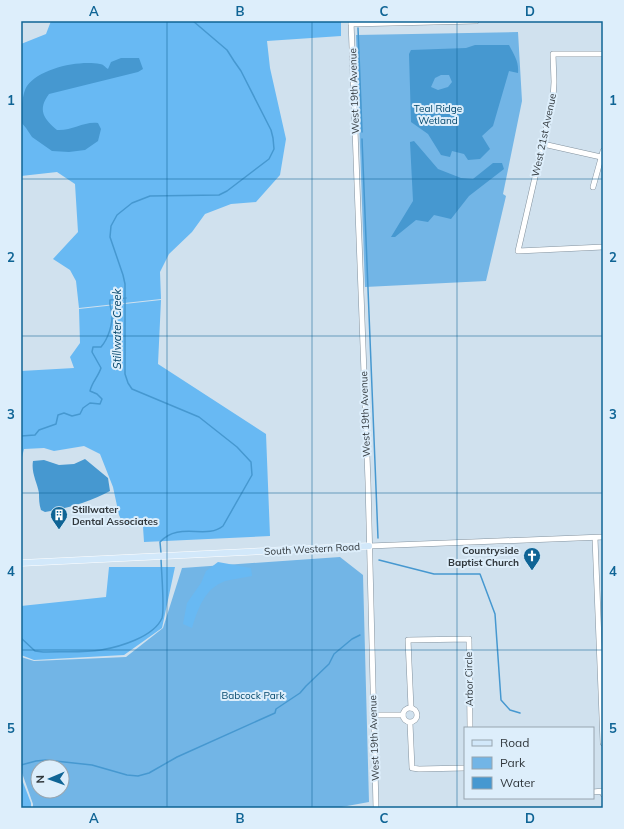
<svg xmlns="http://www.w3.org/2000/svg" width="624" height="829" font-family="Mulish,sans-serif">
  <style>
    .green { fill: #72b5e6; fill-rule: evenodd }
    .forest { fill: #68b9f3 }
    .water { fill: #4698d0; fill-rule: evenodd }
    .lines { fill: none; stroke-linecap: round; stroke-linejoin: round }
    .stream { stroke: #4698d0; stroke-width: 1.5 }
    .minor-casing { stroke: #83929e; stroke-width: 6 }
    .major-casing { stroke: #fff; stroke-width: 7 }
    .minor { stroke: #fff; stroke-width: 5 }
    .major { stroke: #d2e8fa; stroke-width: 6 }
    .grid { fill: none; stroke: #0f6495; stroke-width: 1; stroke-opacity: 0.55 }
    .labels { text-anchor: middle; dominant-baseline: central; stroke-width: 4; stroke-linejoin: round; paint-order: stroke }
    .street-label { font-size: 10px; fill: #30373c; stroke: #ddeefb }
    .park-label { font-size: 10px; fill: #02466b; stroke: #ddeefb }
    .poi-label { font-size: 10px; font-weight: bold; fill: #30373c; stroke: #ddeefb; text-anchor: start }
    .water-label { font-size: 11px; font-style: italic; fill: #004267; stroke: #ddeefb }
    .neatline { fill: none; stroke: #0f6495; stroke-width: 1.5 }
    .grid-label { font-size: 13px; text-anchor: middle; font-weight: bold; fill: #0f6495 }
  </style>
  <rect width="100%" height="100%" fill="#d0e1ee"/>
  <!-- green -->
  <g class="green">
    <polygon points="518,32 522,101 503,194 506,196 486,281 365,287 356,35"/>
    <path d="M340,557l23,18 6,227 -33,6h-303v-4l-12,-34v-113l13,4 92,-4 37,-29 19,-60zM38,767h24v24h-24z"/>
  </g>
  <!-- forest -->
  <g class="forest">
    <polygon points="51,21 341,21 341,36 267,41 270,68 286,139 280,175 256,202 231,204 205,214 192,232 169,254 160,272 161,299 79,308 76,281 70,270 53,259 78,232 75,184 57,172 21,176 21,44 46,34"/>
    <polygon points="161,300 158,364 266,434 270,536 144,542 143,527 124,526 119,515 113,487 100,454 84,446 54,451 44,448 24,449 21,461 21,371 74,368 70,357 80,343 79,309"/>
    <path d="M218,562l33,6 1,8c-9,2 -19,3 -27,5 -21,8 -27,28 -33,47l-9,-4 4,-21 14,-20 5,-12z"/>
    <polygon points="109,567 175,567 162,628 124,655 34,660 21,655 21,606 106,597"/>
    <polygon points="21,777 31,803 31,808 21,808"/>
  </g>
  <!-- water -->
  <g class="water">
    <path d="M475,45h34c5,10 10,16 9,28l-9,-2 -16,55 -11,10 8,13 -10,10 -12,1 -4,-6 -12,-3 -2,6 -9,-2 -13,-21 -17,-12 -2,-68 2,-4 55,-2zM441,75h8l3,7 -4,5 -10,3 -7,-3 4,-9z"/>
    <path d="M121,58h18l4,11 -5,3 -89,22c-12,16 -5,25 8,36 15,1 27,-9 41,-7l3,6 -3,12 -13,9 -16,2 -17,-1 -20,-14 -6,-9 -5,-6c0,-9 1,-29 6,-36 13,-18 52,-26 73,-22 3,0 5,3 8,5l3,-7z"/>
    <polygon points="414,141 438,169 461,178 473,179 493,163 502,163 504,169 469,196 451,219 434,215 428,222 416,220 395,237 391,237 413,201 410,142"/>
    <path d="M85,459l23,19 2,13c-20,11 -42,17 -65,21l-4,-2c-2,-6 -2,-11 -2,-17 -2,-11 -8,-20 -6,-32l11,-1 15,5 15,-1z"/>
  </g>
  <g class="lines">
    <!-- stream -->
    <g class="stream">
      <polyline points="358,28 362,132"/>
      <polyline points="362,139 378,538"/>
      <path d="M21,436l14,-1 4,-5 17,-6 2,-9 6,-2 8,3 8,-2 3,-6 7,-5 10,1 2,-5 -5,-5 -7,-3c2,-9 8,-14 11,-23l-9,-16 1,-5h8c7,-8 12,-23 11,-34 -1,-5 -3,-8 -2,-13l16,-2"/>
      <path d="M161,553l-1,-11c19,-21 46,-2 63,-16l29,-51 -1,-13 -14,-15 -38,-30 -67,-28 -4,-6 -3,-9v-90l-2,-9 -13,-38 1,-11 6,-11 15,-12 18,-7 69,-1 8,-4 42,-32 5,-10 -1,-11 -2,-8 -30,-59 -7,-10 -7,-11 -34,-29"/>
      <polyline points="379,560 434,574 480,574 495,614 501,700 510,710 520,713"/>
      <path d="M21,638l14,13 8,1c19,-1 39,1 58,-2 18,-3 53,-13 61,-32 3,-9 -1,-49 -1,-61"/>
      <polyline points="21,765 36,761 46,760 92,765 127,775 138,776 149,773 177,757 275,713 276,709 300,693 306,686 329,664 334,654 352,639 360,635"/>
    </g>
    <defs>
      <g id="minor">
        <polyline points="351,21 368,482 376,808"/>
        <polyline points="351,24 476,21"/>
        <polyline points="603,54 553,54 554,82 553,99 518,251 603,247"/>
        <polyline points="543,144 601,157"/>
        <polyline points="593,187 603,151"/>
        <polyline points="595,538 603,743"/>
        <polyline points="369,546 603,537"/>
        <circle cx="410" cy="715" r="7"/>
        <polyline points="411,708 408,640 469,639 470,728"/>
        <polyline points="373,715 403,715"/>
        <polyline points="410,723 412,768 419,769 465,768"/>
        <polyline points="593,792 603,791 603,794"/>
      </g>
      <polyline id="major" points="21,563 369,546"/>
    </defs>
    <!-- minor casing -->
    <use href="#minor" class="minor-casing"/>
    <!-- major casing -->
    <use href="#major" class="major-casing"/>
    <!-- minor -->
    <use href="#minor" class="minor"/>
    <!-- major -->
    <use href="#major" class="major"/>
  </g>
  <!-- grid -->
  <path class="grid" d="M167,21v787M312,21v787M457,21v787M21,179h582M21,336h582M21,493h582M21,650h582"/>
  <!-- icons -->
  <defs>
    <symbol id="building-pin" viewBox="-11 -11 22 30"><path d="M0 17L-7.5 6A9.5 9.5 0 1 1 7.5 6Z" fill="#0f6495" stroke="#ddeefb"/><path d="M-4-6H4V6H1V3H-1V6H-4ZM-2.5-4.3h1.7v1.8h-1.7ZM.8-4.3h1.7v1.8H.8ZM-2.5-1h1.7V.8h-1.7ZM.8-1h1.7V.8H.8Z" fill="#fff"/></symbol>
    <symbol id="church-pin" viewBox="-11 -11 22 30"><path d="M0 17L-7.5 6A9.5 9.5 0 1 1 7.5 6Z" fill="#0f6495" stroke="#ddeefb"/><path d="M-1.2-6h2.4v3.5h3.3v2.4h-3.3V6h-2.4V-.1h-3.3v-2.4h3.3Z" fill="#fff"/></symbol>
  </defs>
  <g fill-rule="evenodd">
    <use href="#building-pin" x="49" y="505" width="20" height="27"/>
    <use href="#church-pin" x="522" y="546" width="20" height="27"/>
  </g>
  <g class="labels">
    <!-- street labels -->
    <g class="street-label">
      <text transform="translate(354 91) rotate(-92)">West 19th Avenue</text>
      <text transform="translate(544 135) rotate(-78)">West 21st Avenue</text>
      <text transform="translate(365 414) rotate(-92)">West 19th Avenue</text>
      <text transform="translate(312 549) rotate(-3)">South Western Road</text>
      <text transform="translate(469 679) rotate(-91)">Arbor Circle</text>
      <text transform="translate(374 738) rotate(-92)">West 19th Avenue</text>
    </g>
    <!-- park labels -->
    <g class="park-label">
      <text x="438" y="108">Teal Ridge<tspan x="438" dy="12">Wetland</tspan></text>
      <text x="253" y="695">Babcock Park</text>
    </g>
    <!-- poi labels -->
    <g class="poi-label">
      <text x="72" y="509">Stillwater<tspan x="72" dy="12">Dental Associates</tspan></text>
      <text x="519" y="550" text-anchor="end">Countryside<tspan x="519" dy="12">Baptist Church</tspan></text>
    </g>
    <!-- water labels -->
    <g class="water-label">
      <text transform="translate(117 329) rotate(-90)">Stillwater Creek</text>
    </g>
  </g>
  <!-- border -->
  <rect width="624" height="829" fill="none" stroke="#ddeefb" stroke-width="44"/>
  <!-- legend -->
  <rect x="464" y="727" width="130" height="72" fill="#ddeefb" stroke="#98a5af"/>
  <rect x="472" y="740" width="20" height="6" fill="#d2e8fa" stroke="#98a5af"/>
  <text x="500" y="747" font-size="12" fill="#30373c">Road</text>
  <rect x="472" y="757" width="20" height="12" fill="#72b5e6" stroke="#98a5af"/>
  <text x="500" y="767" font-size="12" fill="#30373c">Park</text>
  <rect x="472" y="777" width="20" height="12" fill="#4698d0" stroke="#98a5af"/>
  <text x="500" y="787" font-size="12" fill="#30373c">Water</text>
  <!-- north arrow -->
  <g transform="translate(50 779) rotate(268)"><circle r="19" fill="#ddeefb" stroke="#98a5af"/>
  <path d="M0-3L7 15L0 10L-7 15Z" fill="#0f6495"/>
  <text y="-6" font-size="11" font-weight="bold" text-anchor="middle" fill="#30373c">N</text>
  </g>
  <rect x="22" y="22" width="580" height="785" class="neatline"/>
  <g class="grid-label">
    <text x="94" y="16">A</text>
    <text x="240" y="16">B</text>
    <text x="384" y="16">C</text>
    <text x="530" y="16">D</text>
    <text x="11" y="105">1</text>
    <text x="613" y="105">1</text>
    <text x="11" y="262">2</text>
    <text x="613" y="262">2</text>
    <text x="11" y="419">3</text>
    <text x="613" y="419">3</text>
    <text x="11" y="576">4</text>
    <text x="613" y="576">4</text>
    <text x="11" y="733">5</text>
    <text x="613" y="733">5</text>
    <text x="94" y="823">A</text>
    <text x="240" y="823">B</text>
    <text x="384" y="823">C</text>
    <text x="530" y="823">D</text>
  </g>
</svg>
